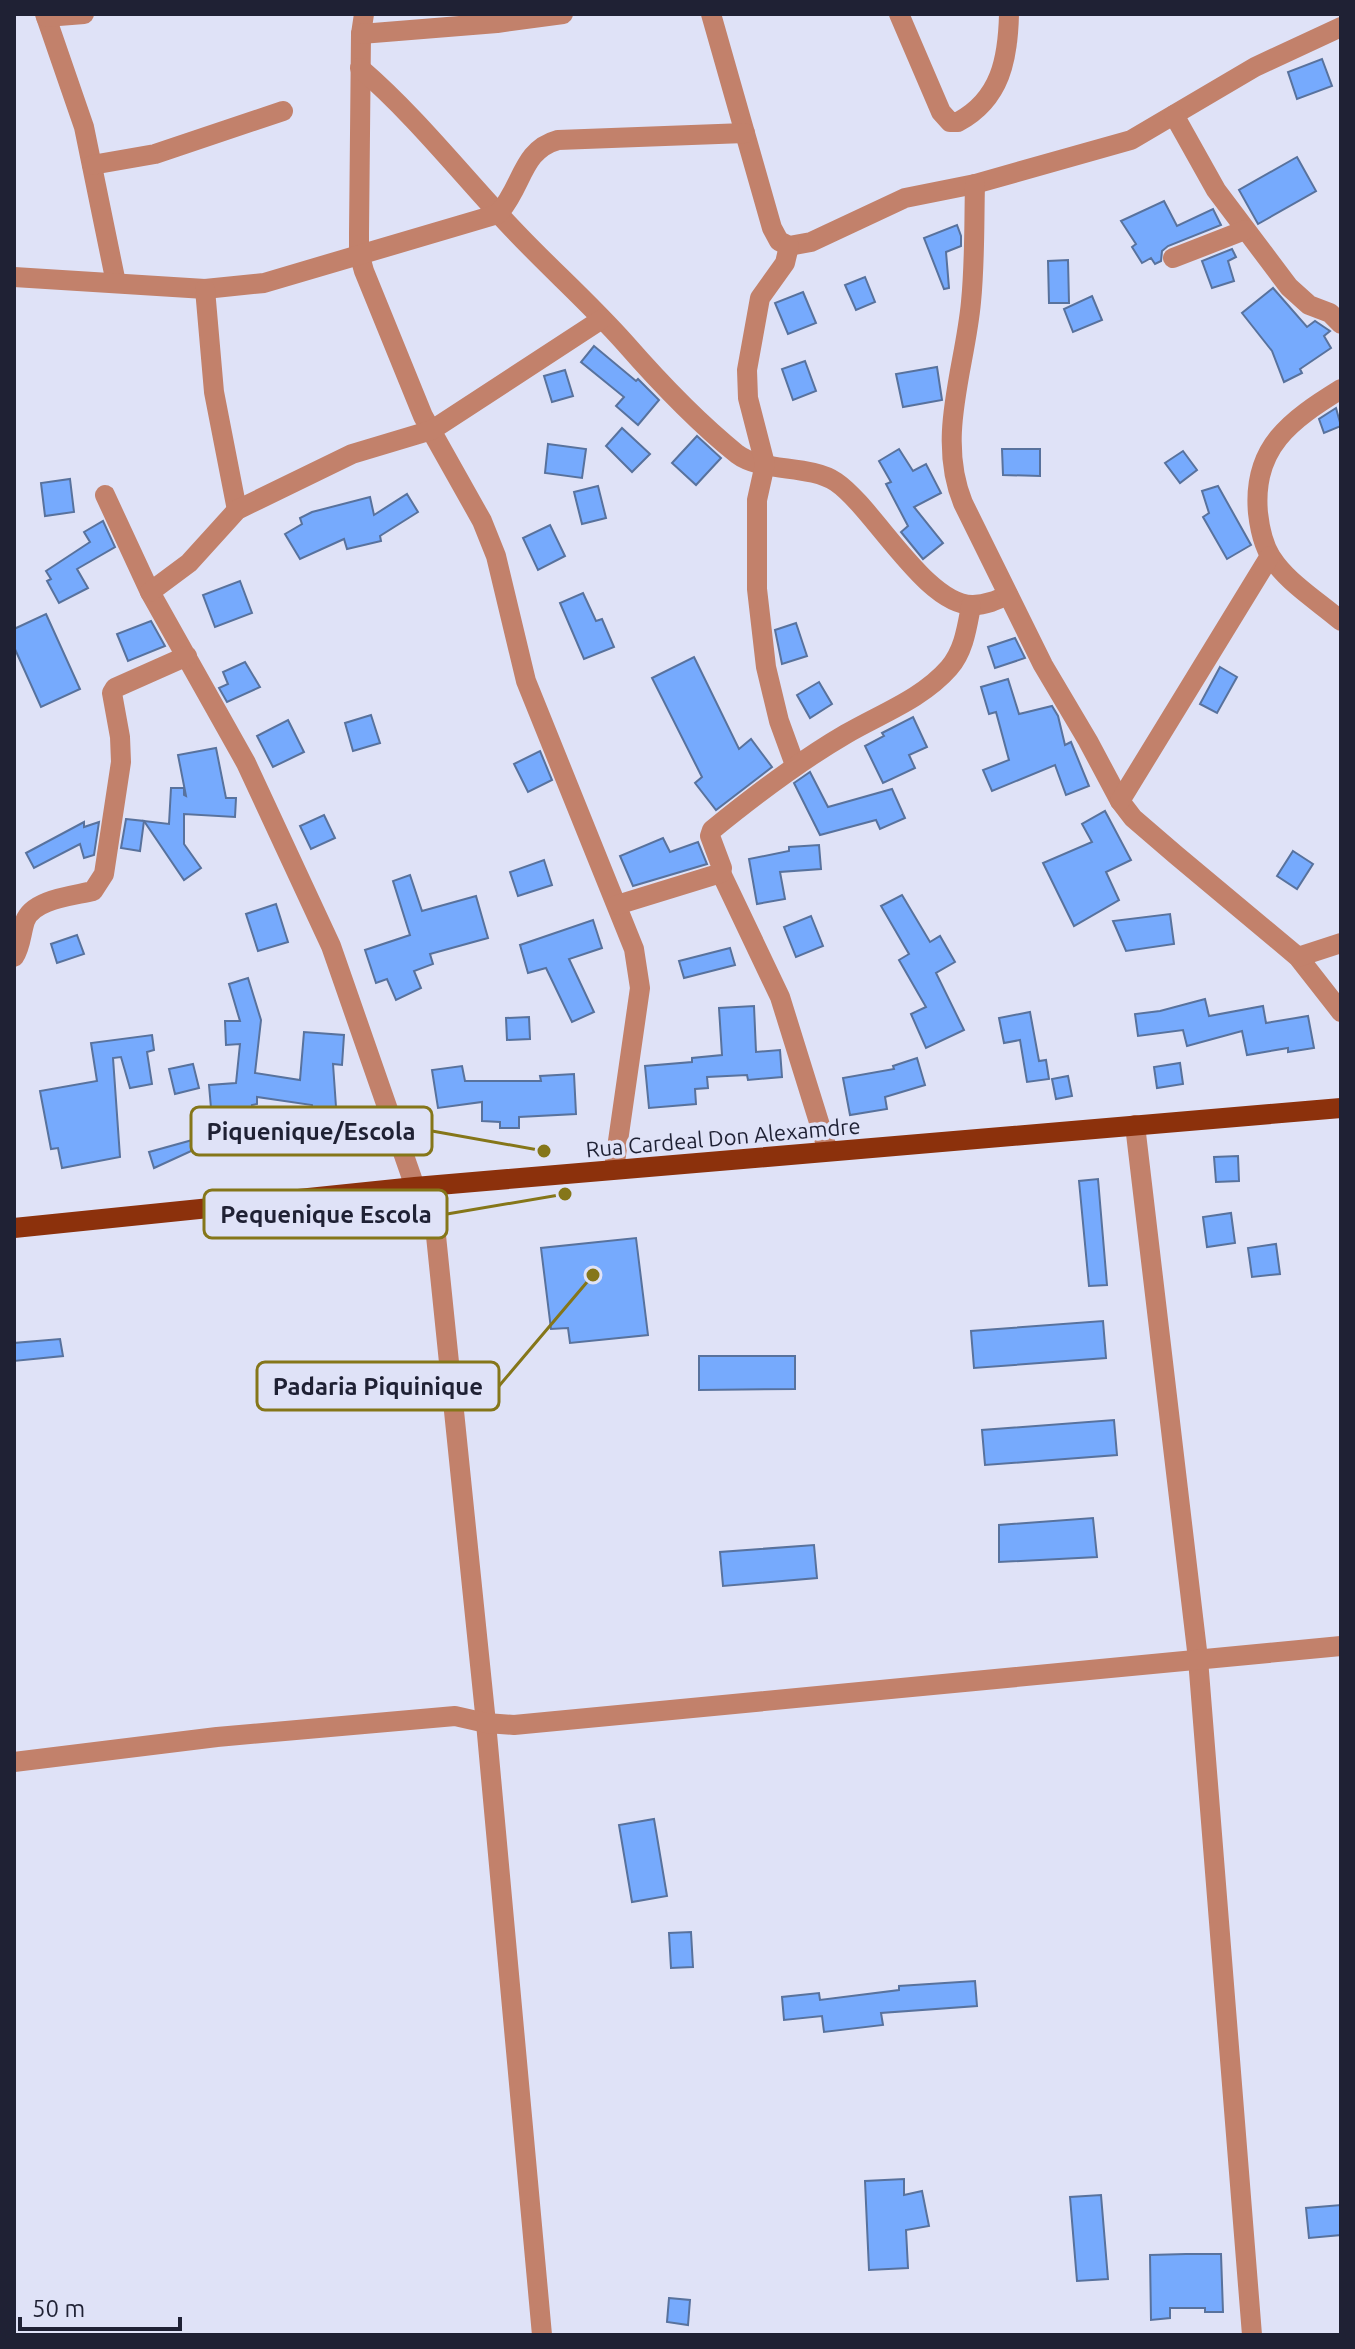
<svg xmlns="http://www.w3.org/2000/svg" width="1355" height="2349" font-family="Ubuntu,sans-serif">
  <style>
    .building { fill: #76aafd; stroke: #58729d; stroke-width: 2 }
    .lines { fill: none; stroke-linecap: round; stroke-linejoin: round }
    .minor { stroke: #c2816b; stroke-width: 20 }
    .major { stroke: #8c310c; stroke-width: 20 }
    .labels { text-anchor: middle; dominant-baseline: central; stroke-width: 7; stroke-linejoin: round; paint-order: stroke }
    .street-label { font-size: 22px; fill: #1f2134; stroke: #dfe2f7 }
    .leader { fill: none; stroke: #857619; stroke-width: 3 }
    .callout-dot { fill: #857619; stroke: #dfe2f7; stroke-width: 3 }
    .callout { fill: #dfe2f7; stroke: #857619; stroke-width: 3 }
    .callout-label { font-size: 24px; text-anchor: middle; font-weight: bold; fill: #1f2134 }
  </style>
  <rect width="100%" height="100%" fill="#dfe2f7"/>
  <!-- building -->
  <g class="building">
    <polygon points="1322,59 1332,86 1297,99 1288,72"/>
    <polygon points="1297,157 1316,191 1258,224 1239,190"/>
    <polygon points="1164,201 1177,226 1213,209 1221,225 1168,246 1162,251 1161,261 1155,264 1151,258 1142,263 1132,247 1136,244 1121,221"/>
    <polygon points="957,225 961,236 961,246 946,252 949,288 944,289 924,238"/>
    <polygon points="1232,249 1236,257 1228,261 1234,281 1212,288 1202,261"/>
    <polygon points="1068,260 1069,303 1049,303 1048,261"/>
    <polygon points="865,277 875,302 856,310 845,285"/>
    <polygon points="1273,288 1307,327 1315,321 1330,331 1324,336 1331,348 1300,369 1302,373 1284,382 1272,351 1242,313"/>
    <polygon points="803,292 816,323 788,334 775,303"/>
    <polygon points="1092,296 1102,320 1073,332 1064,309"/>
    <polygon points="594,346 636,381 638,379 659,400 638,425 616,406 624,397 581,362"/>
    <polygon points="805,361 816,391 793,400 782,369"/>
    <polygon points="937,367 942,400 903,407 896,374"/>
    <polygon points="565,370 573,396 552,402 544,376"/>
    <polygon points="1336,408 1341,426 1324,433 1319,419"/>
    <polygon points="622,428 650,454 632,472 606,446"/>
    <polygon points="697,436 721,458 696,485 672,463"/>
    <polygon points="548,444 586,449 582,478 545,473"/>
    <polygon points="899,449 913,471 926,464 941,493 914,507 943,543 923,559 901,532 908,526 886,484 891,482 879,461"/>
    <polygon points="1002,449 1040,449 1040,476 1003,475"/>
    <polygon points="1183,451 1197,470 1180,483 1165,463"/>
    <polygon points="70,479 74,512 45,516 41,483"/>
    <polygon points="598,486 606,518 582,524 574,492"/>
    <polygon points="1218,486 1251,545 1227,559 1203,517 1209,513 1202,491"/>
    <polygon points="407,494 418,512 380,536 381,541 347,549 344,539 300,559 285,534 302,524 300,518 312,512 370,497 374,515"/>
    <polygon points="103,521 115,547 77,569 88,588 59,603 47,581 51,579 46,571 90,542 84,532"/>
    <polygon points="550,525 565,556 538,570 523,538"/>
    <polygon points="240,581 252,613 215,627 203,595"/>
    <polygon points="583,593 596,621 602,619 614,647 584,659 560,603"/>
    <polygon points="46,614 80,689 41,707 14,647 14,629"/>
    <polygon points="151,621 165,646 128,661 117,634"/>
    <polygon points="796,623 807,656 782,664 775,630"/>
    <polygon points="1015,638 1025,658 995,668 988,647"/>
    <polygon points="694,657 739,749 751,739 772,767 716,810 695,783 702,777 652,678"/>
    <polygon points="245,662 260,687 227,702 219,688 228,684 223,672"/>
    <polygon points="1220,667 1237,677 1217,713 1200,704"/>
    <polygon points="1008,679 1019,714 1052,706 1058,716 1065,745 1071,742 1089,786 1066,795 1055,765 992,791 983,770 1009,760 996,712 989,714 981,687"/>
    <polygon points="819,682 832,704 810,718 797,695"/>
    <polygon points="371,715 380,743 353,751 345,723"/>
    <polygon points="913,717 927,747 909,755 915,768 883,783 865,746 884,736 882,733"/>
    <polygon points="288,720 304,752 273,767 257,736"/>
    <polygon points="216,748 226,798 236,798 235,817 184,814 184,844 201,868 184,880 144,821 169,824 171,788 184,788 184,795 186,796 178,755"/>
    <polygon points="540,751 552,780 528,792 514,764"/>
    <polygon points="810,772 828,807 892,789 905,818 880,829 876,820 820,835 794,783"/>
    <polygon points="1105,811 1131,860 1106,872 1119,900 1074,926 1043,863 1092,842 1082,824"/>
    <polygon points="324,815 335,838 311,849 300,826"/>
    <polygon points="126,819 144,821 140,851 121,848"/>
    <polygon points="84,822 84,827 99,822 94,855 84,858 80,844 34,868 26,853"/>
    <polygon points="663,838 670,852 698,842 707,864 633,886 620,856"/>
    <polygon points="819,845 821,869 780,872 785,899 757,904 749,859 789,851 789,847"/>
    <polygon points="1293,851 1313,864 1297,889 1277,876"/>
    <polygon points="544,860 552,885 518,896 510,872"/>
    <polygon points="410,875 422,911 476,896 488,938 430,954 433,964 414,971 421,988 396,1000 387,979 376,983 365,950 410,935 393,881"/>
    <polygon points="902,895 930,942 940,936 955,962 936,973 964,1030 926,1048 911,1014 926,1007 899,960 909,954 881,906"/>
    <polygon points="276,904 288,942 258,951 246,914"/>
    <polygon points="1170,914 1174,944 1126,951 1113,921"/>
    <polygon points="811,916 823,946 796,957 784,927"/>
    <polygon points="593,920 602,948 569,959 594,1012 572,1022 546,968 528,973 520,945"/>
    <polygon points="77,935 84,954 57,963 51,944"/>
    <polygon points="730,948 735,965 684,978 679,961"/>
    <polygon points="248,978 261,1020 255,1073 300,1080 304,1032 344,1035 342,1065 333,1064 337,1121 313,1122 312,1105 257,1097 257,1104 252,1105 256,1150 215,1154 209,1085 236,1083 240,1044 226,1045 225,1021 240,1021 229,984"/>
    <polygon points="1205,999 1209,1016 1263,1006 1266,1023 1308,1016 1314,1048 1288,1052 1288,1048 1247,1055 1242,1031 1187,1046 1183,1030 1138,1036 1135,1014 1160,1011"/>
    <polygon points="754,1006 756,1052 780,1050 782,1077 748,1080 747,1075 707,1077 708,1088 695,1089 696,1104 649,1108 645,1066 692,1062 692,1058 722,1055 719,1008"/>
    <polygon points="1030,1012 1039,1061 1046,1060 1049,1079 1027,1082 1020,1040 1004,1043 999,1018"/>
    <polygon points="529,1017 530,1039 507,1040 506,1018"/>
    <polygon points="152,1035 154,1050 147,1052 152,1084 130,1088 121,1057 113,1058 120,1157 62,1168 58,1148 51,1149 40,1091 97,1081 91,1043"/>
    <polygon points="917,1058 925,1085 885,1097 887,1109 850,1115 843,1078 894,1069 893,1066"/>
    <polygon points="1180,1063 1183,1084 1157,1088 1154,1067"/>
    <polygon points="193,1064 199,1088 175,1094 169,1069"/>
    <polygon points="462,1066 465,1081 541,1081 540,1076 574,1074 576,1114 519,1117 519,1128 500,1128 500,1122 482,1121 482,1102 438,1108 432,1070"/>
    <polygon points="1068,1076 1072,1096 1056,1099 1052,1079"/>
    <polygon points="196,1139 200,1147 154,1168 149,1152"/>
    <polygon points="1238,1156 1239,1181 1216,1182 1214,1157"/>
    <polygon points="1098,1179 1107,1285 1089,1286 1079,1181"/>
    <polygon points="1231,1213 1235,1243 1207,1247 1203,1217"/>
    <polygon points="636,1238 648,1335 570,1343 568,1328 551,1329 541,1248"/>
    <polygon points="1276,1244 1280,1274 1252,1277 1248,1248"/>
    <polygon points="1103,1321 1106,1358 974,1368 971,1331"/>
    <polygon points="60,1339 63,1356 14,1361 14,1343"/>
    <polygon points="699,1356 795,1356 795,1389 699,1390"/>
    <polygon points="1114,1420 1117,1455 985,1465 982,1430"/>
    <polygon points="1093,1518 1097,1557 999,1562 999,1525"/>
    <polygon points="814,1545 817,1578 723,1586 720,1552"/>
    <polygon points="654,1819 667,1896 632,1902 619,1825"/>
    <polygon points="691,1932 693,1967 671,1968 669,1933"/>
    <polygon points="975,1981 977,2006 881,2013 883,2025 824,2032 822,2016 784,2020 782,1997 819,1993 820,2000 899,1990 899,1986"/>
    <polygon points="904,2179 904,2195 922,2191 929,2226 906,2230 908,2268 869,2270 865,2181"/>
    <polygon points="1101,2195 1108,2279 1077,2281 1070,2197"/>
    <polygon points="1341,2205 1341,2235 1309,2238 1306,2208"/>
    <polygon points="1186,2254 1221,2254 1223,2312 1205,2312 1205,2308 1170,2308 1170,2318 1151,2320 1150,2255"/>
    <polygon points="669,2298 690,2300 688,2325 667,2322"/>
  </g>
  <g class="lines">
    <!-- minor -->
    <g class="minor">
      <polyline points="45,14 84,127 116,283"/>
      <polyline points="364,14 361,34 359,233 359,253 364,271 423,416 482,521 496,556 526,681 634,949 640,988 614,1169"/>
      <polyline points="711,14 772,228 779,241 789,246 811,242 905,198 975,184 1131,140 1255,67 1341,27"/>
      <path d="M899,14l42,98 9,10h8c43,-23 50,-64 51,-108"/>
      <polyline points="46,17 84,14"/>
      <polyline points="361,34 497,23 563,14"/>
      <path d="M360,68c51,44 93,96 138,145 40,45 87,85 127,130 35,40 71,78 112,111 25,19 72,10 99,28 38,26 90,124 137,123 13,0 24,-5 35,-10"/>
      <polyline points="1174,115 1216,190 1289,287 1309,305 1330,313 1341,324"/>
      <polyline points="92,165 155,154 283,111"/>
      <path d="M975,184c-1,39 0,78 -4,118 -6,67 -35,135 -8,201l80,162 45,76 32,60 13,17 43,37 122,102 43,55"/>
      <polyline points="789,246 785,263 760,298 747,370 748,398 765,464 757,500 757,589 766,667 779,721 795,765"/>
      <polyline points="1173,258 1245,230"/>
      <path d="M14,277l191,12 59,-6 234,-69c25,-27 23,-64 60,-74l187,-7"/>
      <polyline points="205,289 214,392 237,510"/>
      <path d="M1341,389c-50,31 -89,58 -83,124 2,18 6,37 18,51 17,22 44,39 65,57"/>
      <polyline points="105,495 150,592 246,763 331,946 415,1187"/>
      <polyline points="150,592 189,563 237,510 352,454 432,430 602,319"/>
      <polyline points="1120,801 1270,556"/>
      <polyline points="721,873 780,997 828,1151"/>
      <path d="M617,905l104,-32 1,-5 -12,-32 2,-6c43,-35 86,-68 134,-96 34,-20 76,-35 103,-66 15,-17 18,-41 22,-62"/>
      <path d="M14,957c7,-10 7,-24 11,-36 8,-22 48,-25 68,-30l11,-17 17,-112 -1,-25 -8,-44 3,-5 72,-32"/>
      <polyline points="1298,957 1341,943"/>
      <polyline points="1135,1125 1198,1659 1252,2335"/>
      <polyline points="431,1187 486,1723 542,2335"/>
      <polyline points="14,1762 217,1737 455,1716 486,1723 514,1725 1341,1646"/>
    </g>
    <!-- major -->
    <polyline class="major" points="14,1228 415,1187 1341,1108"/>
  </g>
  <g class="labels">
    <!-- street labels -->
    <g class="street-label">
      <text transform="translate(723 1137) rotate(-5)">Rua Cardeal Don Alexamdre</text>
    </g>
  </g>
  <!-- callouts -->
  <path class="leader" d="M544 1151L432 1131M565 1194L447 1214M593 1275L499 1386"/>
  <g class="callout-dot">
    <circle cx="544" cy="1151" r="8"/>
    <circle cx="565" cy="1194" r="8"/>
    <circle cx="593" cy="1275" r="8"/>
  </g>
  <g class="callout">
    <rect x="191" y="1107" width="241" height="48" rx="8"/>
    <rect x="204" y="1190" width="243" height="48" rx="8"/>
    <rect x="257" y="1362" width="242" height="48" rx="8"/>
  </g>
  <g class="callout-label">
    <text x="311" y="1140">Piquenique/Escola</text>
    <text x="326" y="1223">Pequenique Escola</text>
    <text x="378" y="1395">Padaria Piquinique</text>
  </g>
  <!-- border -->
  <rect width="1355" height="2349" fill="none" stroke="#1f2134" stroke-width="32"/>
  <!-- scale -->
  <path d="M20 2317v12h160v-12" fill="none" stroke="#1f2134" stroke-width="4"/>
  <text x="32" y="2317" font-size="24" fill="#1f2134" stroke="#dfe2f7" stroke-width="6" paint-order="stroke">50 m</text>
</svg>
